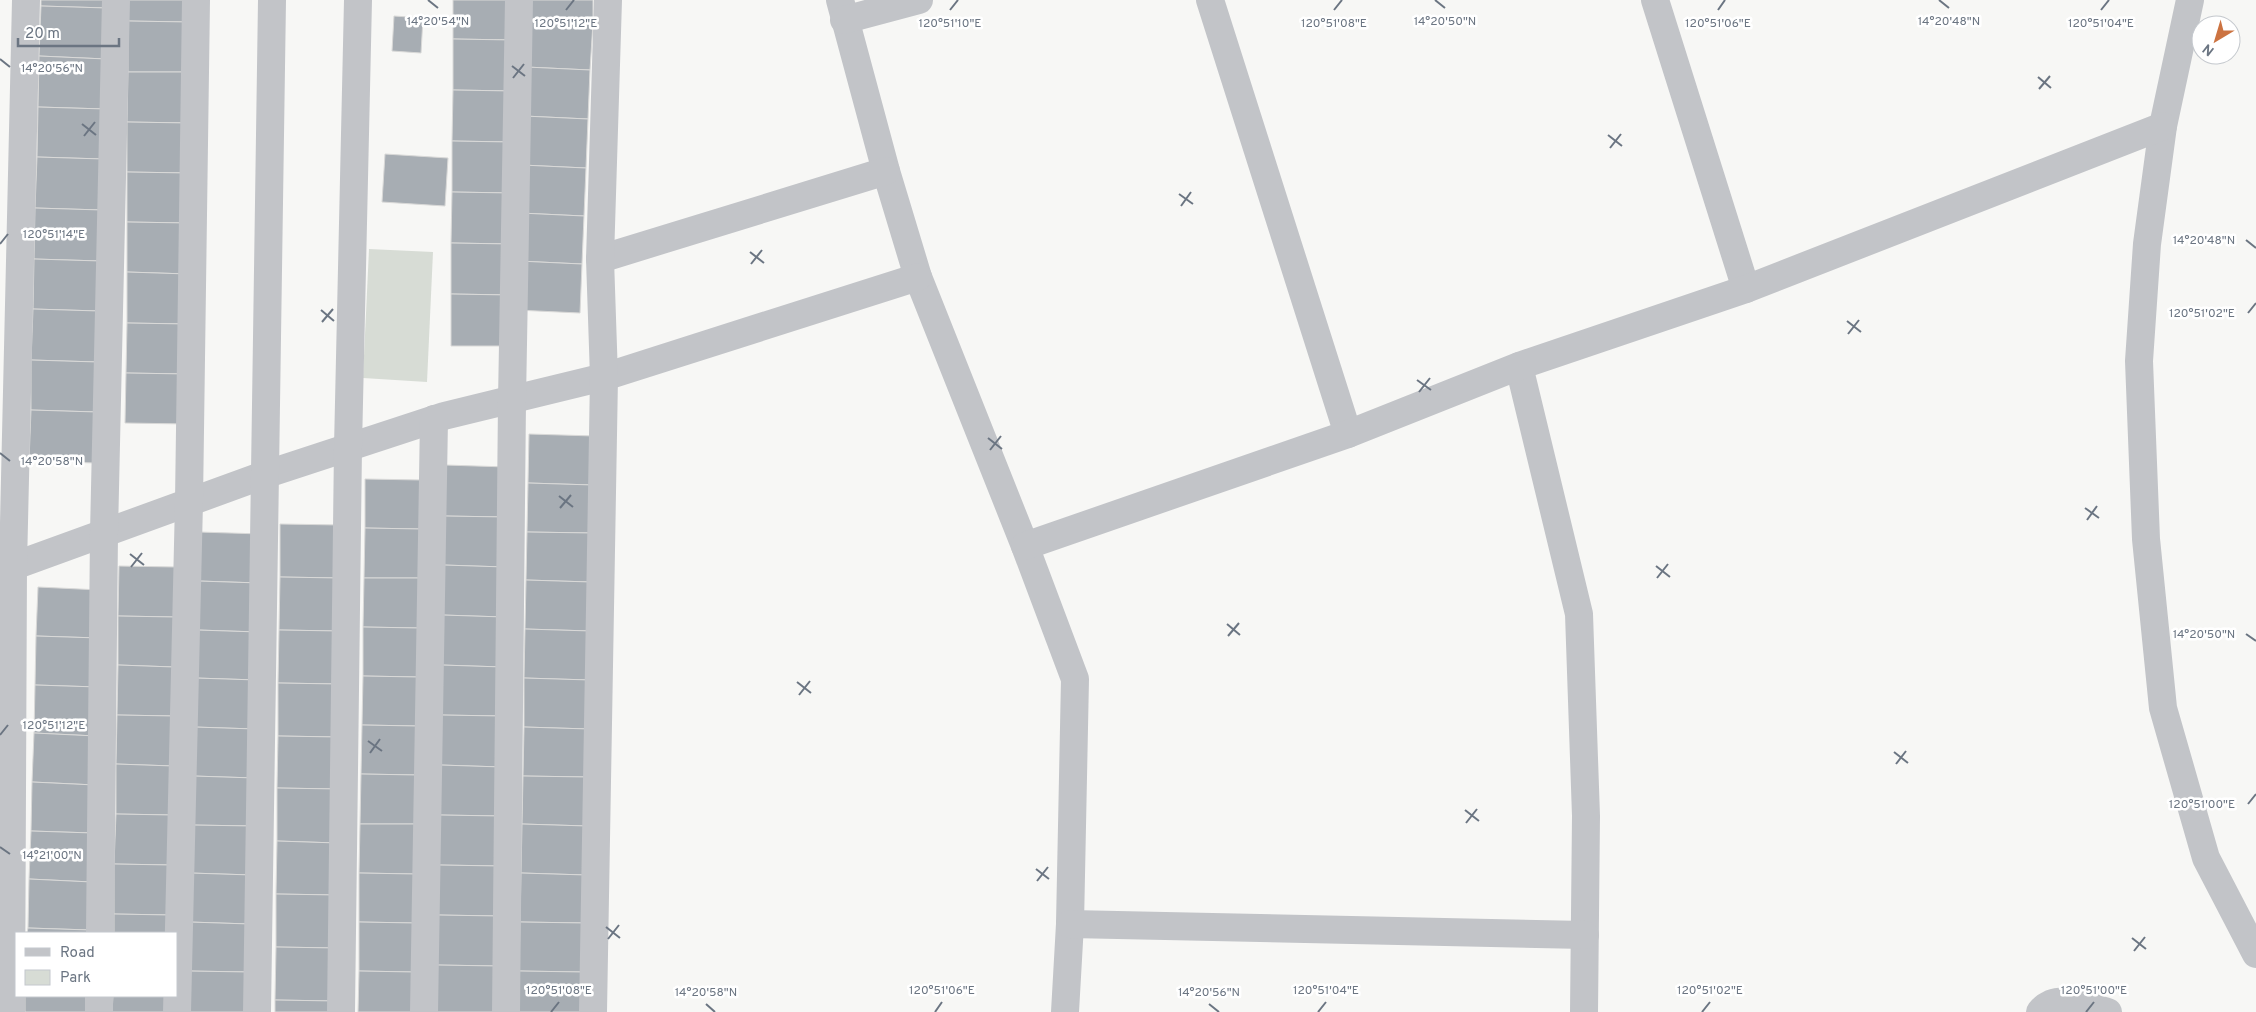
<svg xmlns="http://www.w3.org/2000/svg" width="2256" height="1012" font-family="Overpass,sans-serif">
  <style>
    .green { fill: #d7dcd5 }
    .building { fill: #a7adb3; stroke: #d9d9d8 }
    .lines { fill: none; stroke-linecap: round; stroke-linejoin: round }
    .minor { stroke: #c2c4c8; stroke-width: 28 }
    .ticks { fill: none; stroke: #6b7582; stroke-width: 2 }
    .ticks-label { font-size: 12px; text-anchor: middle; fill: #6b7582; stroke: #fff; stroke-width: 5; stroke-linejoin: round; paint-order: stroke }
  </style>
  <rect width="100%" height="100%" fill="#f7f7f5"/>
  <!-- green -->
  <polygon class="green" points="369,249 433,252 427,382 363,378"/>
  <!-- building -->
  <g class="building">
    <polygon points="41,0 107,0 107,8 41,6"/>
    <polygon points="128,0 189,0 189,22 128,21"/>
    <polygon points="453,0 512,0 512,40 453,39"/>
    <polygon points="529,0 593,0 593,22 528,19"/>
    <polygon points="41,6 107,8 106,59 39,56"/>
    <polygon points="394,16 423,18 421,53 392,51"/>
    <polygon points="528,19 593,22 590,70 526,67"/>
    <polygon points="128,21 189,22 189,72 128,72"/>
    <polygon points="453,39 512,40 512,91 453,90"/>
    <polygon points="39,56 106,59 105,109 38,107"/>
    <polygon points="526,67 590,70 588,119 524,116"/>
    <polygon points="128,72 189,72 189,123 127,122"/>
    <polygon points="453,90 512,91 511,142 452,141"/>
    <polygon points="38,107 105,109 103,159 37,157"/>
    <polygon points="524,116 588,119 586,168 522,165"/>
    <polygon points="127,122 189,123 188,173 127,172"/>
    <polygon points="452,141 511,142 511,193 452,192"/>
    <polygon points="385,154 448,158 445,206 382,202"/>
    <polygon points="37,157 103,159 102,210 35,208"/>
    <polygon points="522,165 586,168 584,216 520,213"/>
    <polygon points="127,172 188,173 188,223 127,222"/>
    <polygon points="452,192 511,193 511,244 451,243"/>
    <polygon points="35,208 102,210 101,261 34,259"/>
    <polygon points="520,213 584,216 582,264 518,261"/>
    <polygon points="127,222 188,223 188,274 127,272"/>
    <polygon points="451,243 511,244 510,295 451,294"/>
    <polygon points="34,259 101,261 99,311 33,309"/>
    <polygon points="518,261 582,264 580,313 516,310"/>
    <polygon points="127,272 188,274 187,324 127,323"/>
    <polygon points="451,294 510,295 509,346 451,346"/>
    <polygon points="33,309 99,311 98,362 31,360"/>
    <polygon points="127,323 187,324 187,374 126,373"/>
    <polygon points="31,360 98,362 97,412 31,410"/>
    <polygon points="126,373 187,374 187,424 125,423"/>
    <polygon points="31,410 97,412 96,463 29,461"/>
    <polygon points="529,434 594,436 593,485 528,483"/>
    <polygon points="445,465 507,467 506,517 444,516"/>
    <polygon points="365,479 421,480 420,529 365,528"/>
    <polygon points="528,483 593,485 592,533 527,532"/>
    <polygon points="444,516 506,517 505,567 443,565"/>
    <polygon points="280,524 340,525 339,578 280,577"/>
    <polygon points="365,528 420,529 419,578 364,578"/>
    <polygon points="199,532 261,534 259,583 198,581"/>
    <polygon points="527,532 592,533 591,582 526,580"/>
    <polygon points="443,565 505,567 504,617 442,615"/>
    <polygon points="119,566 176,567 175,617 118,616"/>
    <polygon points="280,577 339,578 339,631 279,630"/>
    <polygon points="364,578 419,578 419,628 363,627"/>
    <polygon points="526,580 591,582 591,631 525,629"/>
    <polygon points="198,581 259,583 258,632 197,630"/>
    <polygon points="38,587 100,590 99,638 36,636"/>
    <polygon points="442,615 504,617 503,667 441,665"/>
    <polygon points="118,616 175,617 174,667 118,665"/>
    <polygon points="363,627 419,628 418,677 363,676"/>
    <polygon points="525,629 591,631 590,680 524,678"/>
    <polygon points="197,630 258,632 257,680 195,678"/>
    <polygon points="279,630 339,631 338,684 278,683"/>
    <polygon points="36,636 99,638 98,687 35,685"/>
    <polygon points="118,665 174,667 174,716 117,715"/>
    <polygon points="441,665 503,667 502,716 440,715"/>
    <polygon points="363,676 418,677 417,726 362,725"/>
    <polygon points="195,678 257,680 255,729 194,727"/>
    <polygon points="524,678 590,680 589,729 524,727"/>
    <polygon points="278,683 338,684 338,737 278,736"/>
    <polygon points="35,685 98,687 96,736 34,733"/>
    <polygon points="117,715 174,716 173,766 116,764"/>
    <polygon points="440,715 502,716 502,767 440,765"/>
    <polygon points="362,725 417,726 417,775 361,774"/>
    <polygon points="194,727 255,729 255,778 193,776"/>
    <polygon points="524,727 589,729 588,777 523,776"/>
    <polygon points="34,733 96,736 95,785 32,782"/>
    <polygon points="278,736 338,737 337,789 277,788"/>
    <polygon points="116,764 173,766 172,815 116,814"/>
    <polygon points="440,765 502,767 501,816 439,815"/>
    <polygon points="361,774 417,775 416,824 360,824"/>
    <polygon points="193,776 255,778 253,826 191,825"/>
    <polygon points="523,776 588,777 587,826 522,824"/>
    <polygon points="32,782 95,785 93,833 31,831"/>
    <polygon points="277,788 337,789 337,843 277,841"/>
    <polygon points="116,814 172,815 171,865 114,864"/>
    <polygon points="439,815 501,816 500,866 438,865"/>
    <polygon points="360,824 416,824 415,874 359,873"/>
    <polygon points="522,824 587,826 586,875 521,873"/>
    <polygon points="191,825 253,826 252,875 190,873"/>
    <polygon points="31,831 93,833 92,882 29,879"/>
    <polygon points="277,841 337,843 336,895 276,894"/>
    <polygon points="114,864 171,865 170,915 114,914"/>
    <polygon points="438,865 500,866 499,916 437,915"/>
    <polygon points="190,873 252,875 250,924 189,922"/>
    <polygon points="359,873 415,874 415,923 359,922"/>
    <polygon points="521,873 586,875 585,923 520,922"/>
    <polygon points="29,879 92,882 90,930 28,928"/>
    <polygon points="276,894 336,895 336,948 276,947"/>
    <polygon points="114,914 170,915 170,933 114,933"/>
    <polygon points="437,915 499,916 498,966 436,965"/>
    <polygon points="189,922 250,924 249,972 188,971"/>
    <polygon points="359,922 415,923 414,972 359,971"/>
    <polygon points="520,922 585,923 584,972 519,971"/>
    <polygon points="28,928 90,930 90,933 27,933"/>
    <polygon points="276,947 336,948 335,1001 275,1000"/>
    <polygon points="436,965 498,966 497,1012 436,1012"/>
    <polygon points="188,971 249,972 248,1012 186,1012"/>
    <polygon points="359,971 414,972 413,1012 358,1012"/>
    <polygon points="519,971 584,972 583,1012 518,1012"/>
    <rect x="25" y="996" width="63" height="16"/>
    <polygon points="113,996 169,996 169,1012 112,1012"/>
    <polygon points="275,1000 335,1001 335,1012 275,1012"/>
  </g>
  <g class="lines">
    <!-- minor -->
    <g class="minor">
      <polyline points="840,0 886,171 918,277 1025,546 1075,679 1070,924 1065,1012"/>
      <polyline points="1210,0 1348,434"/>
      <polyline points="1655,0 1746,289"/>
      <polyline points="2190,0 2163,126 2147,244 2139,361 2146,539 2163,708 2206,858 2256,954"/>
      <polyline points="844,20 919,0"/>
      <polyline points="600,259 886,171"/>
      <polyline points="1519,366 1579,614 1586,816 1584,1012"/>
      <polyline points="1025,546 1348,434 1519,366 1746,289 2163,126"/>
      <polyline points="0,571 264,475 444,416 604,377 918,277"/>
      <polyline points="1070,924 1585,935"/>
      <polyline points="100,933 104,533 116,0"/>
      <polyline points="11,1012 13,566 26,0"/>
      <polyline points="99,1012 99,996"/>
      <polyline points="177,1012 189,502 196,0"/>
      <polyline points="257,1012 272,0"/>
      <polyline points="341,1012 348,447 358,0"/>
      <polyline points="424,1012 434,419"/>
      <polyline points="506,1012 512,401 519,0"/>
      <polyline points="593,1012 604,377 600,259 608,0"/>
      <path d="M2040,1012c17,-21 47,-5 68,0"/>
    </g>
  </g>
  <!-- ticks -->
  <path class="ticks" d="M428,0l10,8M1435,0l10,8M1939,0l10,8M566,10l8,-10M950,10l8,-10M1334,10l8,-10M1718,10l7,-10M2101,10l8,-10M0,59l10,8M512,66l13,10M2038,77l13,11M513,78l11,-14M2039,89l11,-13M82,124l14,11M1608,135l14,11M84,136l11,-14M1610,148l11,-14M1179,194l14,10M1181,206l10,-14M2246,240l10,8M0,244l8,-10M750,252l14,11M751,264l11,-14M321,310l13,11M2248,313l8,-10M1847,321l14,11M322,322l11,-13M1848,334l11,-14M1417,380l14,10M1419,392l11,-14M988,438l14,11M990,450l11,-14M0,453l10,8M559,496l14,11M560,508l11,-13M2085,508l14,10M2087,520l10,-14M130,554l14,11M1656,566l14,11M131,567l11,-14M1657,578l11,-14M1227,624l13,11M2246,634l10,7M1228,636l11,-13M797,682l14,11M799,695l11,-14M0,735l8,-10M368,741l14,10M1894,752l14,11M370,753l10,-14M1896,764l10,-13M2248,804l8,-10M1465,810l14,11M1466,823l11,-14M0,847l10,7M1036,869l13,10M1037,881l11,-14M606,927l14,11M2132,938l14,11M608,939l11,-14M2134,951l11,-14M706,1004l9,8M1209,1004l10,8M551,1012l8,-10M935,1012l7,-10M1318,1012l8,-10M1702,1012l8,-10M2086,1012l8,-10"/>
  <g class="ticks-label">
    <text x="1949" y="25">14°20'48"N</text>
    <text x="438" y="25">14°20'54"N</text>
    <text x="1445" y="25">14°20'50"N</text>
    <text x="1718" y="27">120°51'06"E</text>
    <text x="566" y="27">120°51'12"E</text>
    <text x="950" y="27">120°51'10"E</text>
    <text x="1334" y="27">120°51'08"E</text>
    <text x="2101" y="27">120°51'04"E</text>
    <text x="52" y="72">14°20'56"N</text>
    <text x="54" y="238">120°51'14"E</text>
    <text x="2204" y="244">14°20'48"N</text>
    <text x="2202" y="317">120°51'02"E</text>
    <text x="52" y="465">14°20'58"N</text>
    <text x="2204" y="638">14°20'50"N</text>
    <text x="54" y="729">120°51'12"E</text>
    <text x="2202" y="808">120°51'00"E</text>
    <text x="52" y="859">14°21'00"N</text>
    <text x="559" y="994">120°51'08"E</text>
    <text x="942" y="994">120°51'06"E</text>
    <text x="1326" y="994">120°51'04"E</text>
    <text x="1710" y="994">120°51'02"E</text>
    <text x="2094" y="994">120°51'00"E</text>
    <text x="706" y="996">14°20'58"N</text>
    <text x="1209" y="996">14°20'56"N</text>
  </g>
  <!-- legend -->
  <rect x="15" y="932" width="162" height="65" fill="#ffffff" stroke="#c4c8cd"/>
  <rect x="25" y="948" width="25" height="8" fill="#c2c4c8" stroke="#c4c8cd"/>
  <text x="60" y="957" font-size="15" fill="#6b7582">Road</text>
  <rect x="25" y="970" width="25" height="15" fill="#d7dcd5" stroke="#c4c8cd"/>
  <text x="60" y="982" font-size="15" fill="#6b7582">Park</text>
  <!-- north arrow -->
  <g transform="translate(2216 40) rotate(218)"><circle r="24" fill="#ffffff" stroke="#c4c8cd"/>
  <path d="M0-4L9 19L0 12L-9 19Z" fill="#cc7341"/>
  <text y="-8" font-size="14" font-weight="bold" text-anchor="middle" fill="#6b7582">N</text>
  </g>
  <!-- scale -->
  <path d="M18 38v8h101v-8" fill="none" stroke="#6b7582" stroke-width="2.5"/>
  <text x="25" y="38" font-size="15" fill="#6b7582" stroke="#ffffff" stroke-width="4" paint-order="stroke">20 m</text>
</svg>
